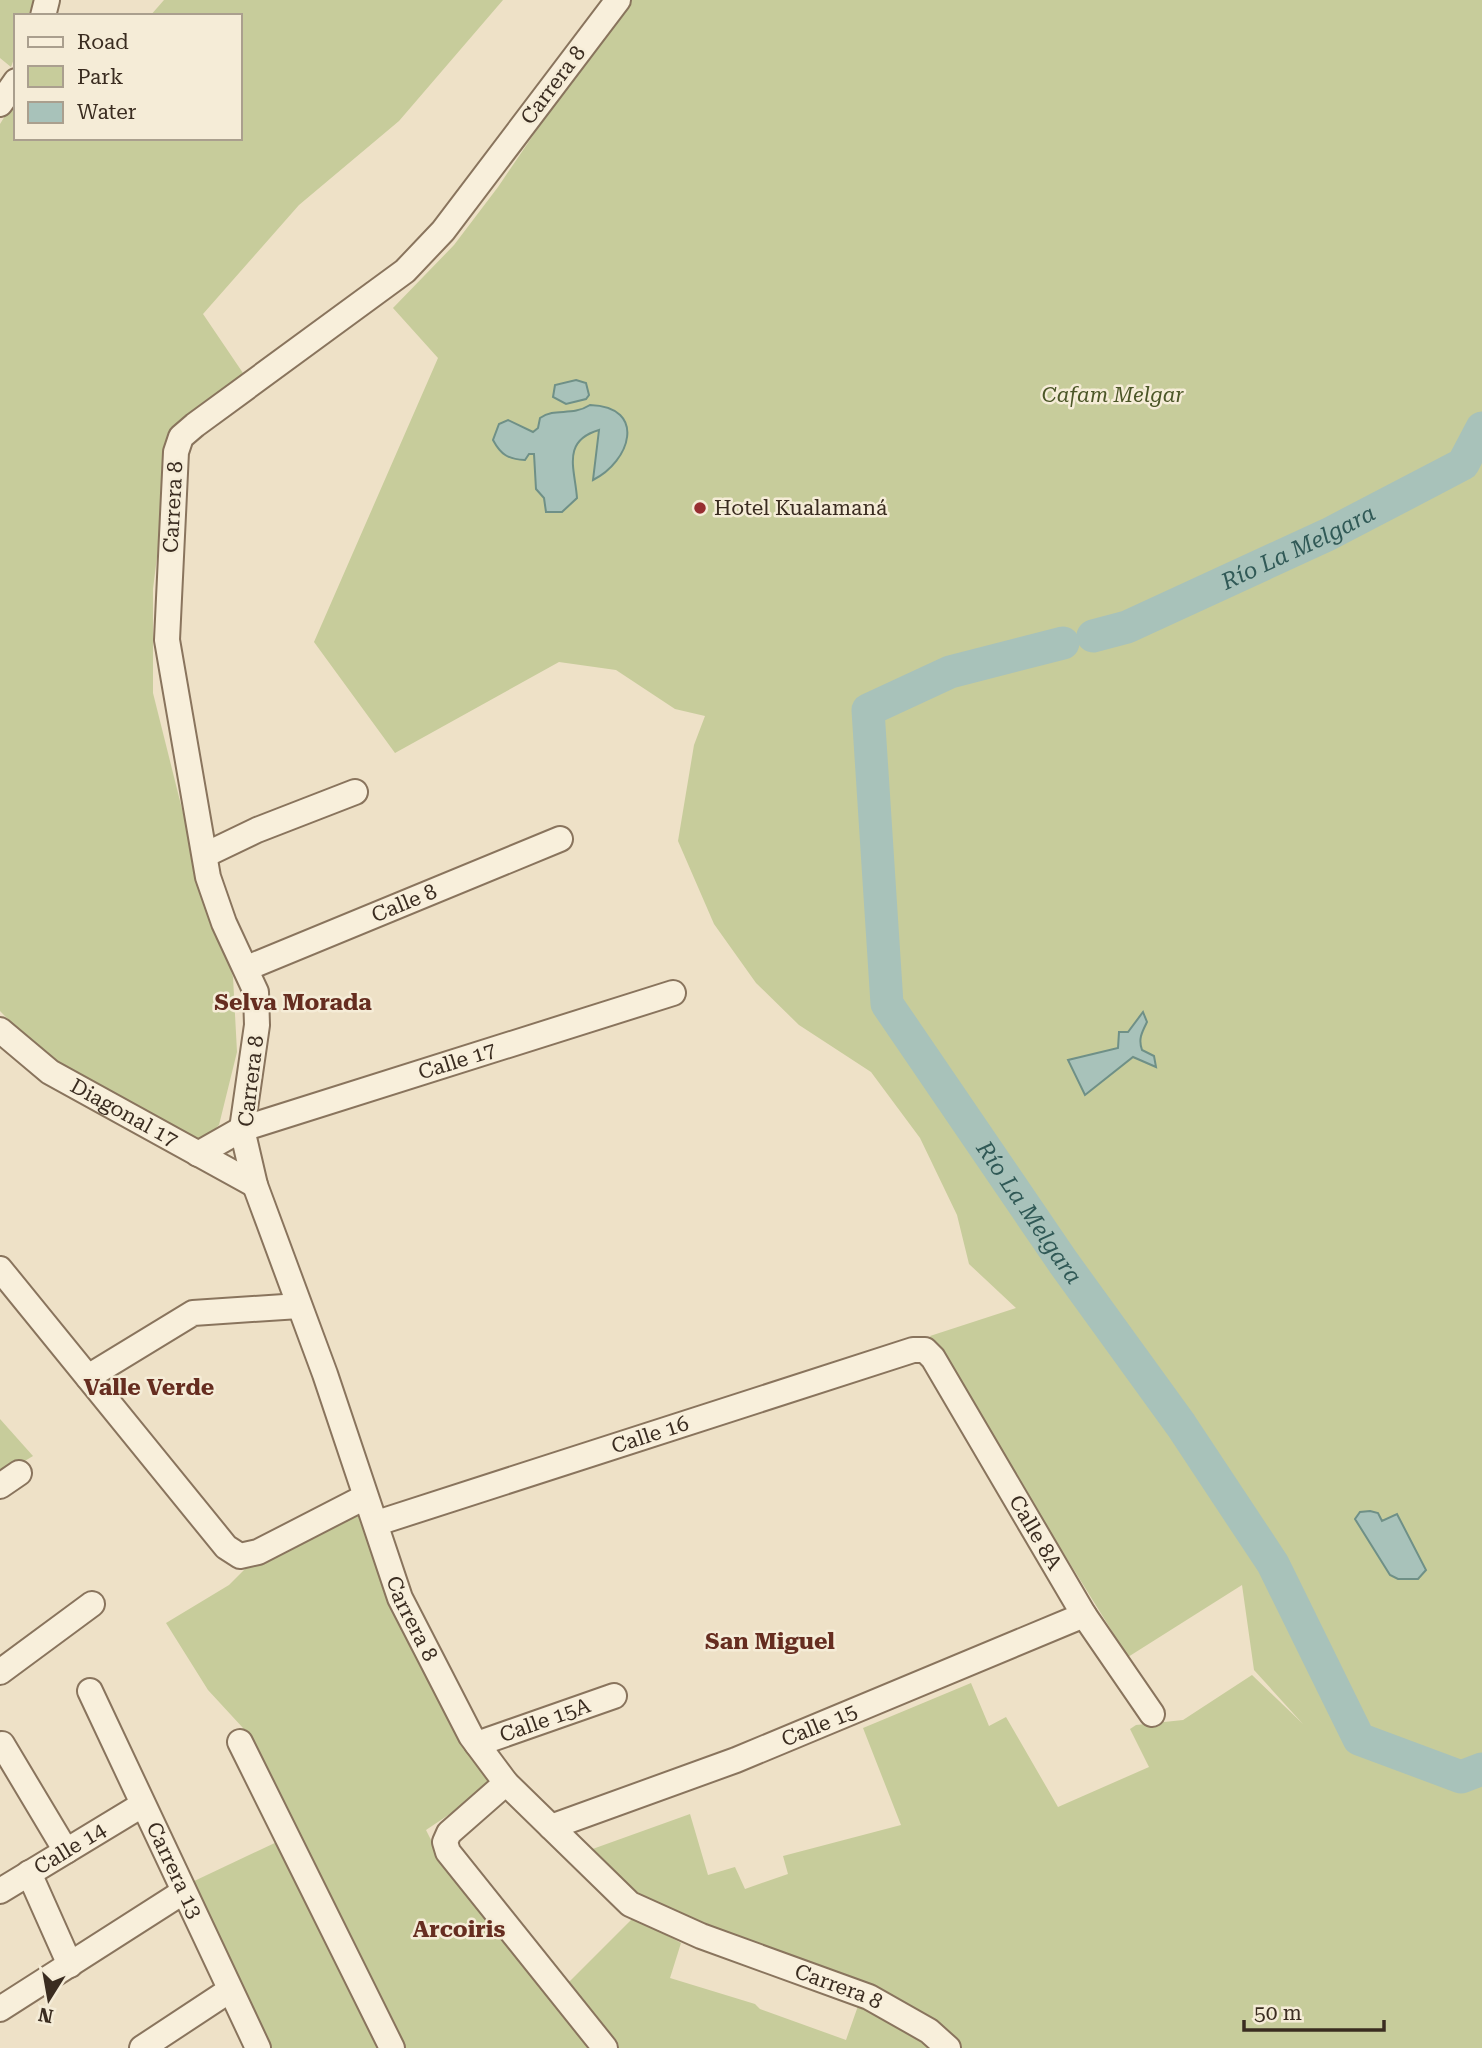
<svg xmlns="http://www.w3.org/2000/svg" width="1482" height="2048" font-family="'Roboto Serif',serif">
  <style>
    .green { fill: #c7cc9b }
    .water { fill: #a8c2ba; stroke: #6f9087; stroke-width: 2 }
    .lines { fill: none; stroke-linecap: round; stroke-linejoin: round }
    .river { stroke: #a8c2ba; stroke-width: 33 }
    .minor-casing { stroke: #89745d; stroke-width: 28 }
    .minor { stroke: #f8efdb; stroke-width: 24 }
    .poi-dot { fill: #972e31; stroke: #f5ecd7; stroke-width: 2.5 }
    .labels { text-anchor: middle; dominant-baseline: central; stroke-width: 5; stroke-linejoin: round; paint-order: stroke }
    .street-label { font-size: 21px; fill: #3a2c20; stroke: #f5ecd7 }
    .park-label { font-size: 21px; font-style: italic; fill: #4b5627; stroke: #f5ecd7 }
    .poi-label { font-size: 21px; fill: #3a2c20; stroke: #f5ecd7; text-anchor: start }
    .water-label { font-size: 23px; font-style: italic; fill: #305956; stroke: #f5ecd7 }
    .neighbourhood-label { font-size: 23px; font-weight: bold; fill: #662d20; stroke: #f5ecd7 }
  </style>
  <rect width="100%" height="100%" fill="#eee1c7"/>
  <!-- green -->
  <g class="green">
    <polygon points="0,0 34,0 28,16 16,16 16,53 11,67 0,58"/>
    <polygon points="164,0 503,0 399,121 299,205 203,314 245,376 172,436 153,589 153,693 193,853 233,977 237,1052 219,1125 199,1144 81,1082 38,1050 0,1011 0,124 16,98 16,138 240,138 240,16 150,16"/>
    <polygon points="625,0 1482,0 1482,2048 958,2048 634,1898 587,1851 690,1814 708,1875 735,1867 745,1889 788,1874 783,1856 901,1825 863,1728 971,1683 989,1726 1006,1717 1058,1807 1149,1767 1130,1729 1136,1725 1183,1720 1252,1675 1303,1724 1254,1670 1242,1585 1128,1657 933,1343 930,1336 1016,1308 969,1264 957,1215 920,1138 871,1072 799,1025 756,983 714,924 678,841 694,745 705,716 675,709 616,670 559,662 395,753 314,642 438,358 393,308 454,245 498,187"/>
    <polygon points="0,1419 33,1456 0,1476"/>
    <polygon points="362,1508 499,1781 426,1830 440,1858 567,1984 634,1917 681,1943 670,1978 755,2004 760,2009 846,2040 858,2006 932,2048 395,2048 239,1733 243,1728 208,1690 166,1623 229,1585 246,1568"/>
    <polygon points="279,1841 380,2048 265,2048 190,1883"/>
  </g>
  <!-- water -->
  <g class="water">
    <polygon points="576,380 586,383 589,395 586,399 566,404 553,397 555,385"/>
    <path d="M590,405c58,2 40,57 3,75l6,-50c-38,11 -24,39 -22,68l-15,14h-16l-2,-14 -8,-9 -2,-35h-5l-4,6c-17,-1 -24,-5 -32,-20l6,-16 9,-4 25,12 5,-4 2,-10c16,-11 31,-1 50,-13z"/>
    <path d="M1143,1012l4,10c-5,10 -9,17 -5,28l12,6 2,11 -23,-10 -48,38 -17,-35 50,-12 1,-16h9z"/>
    <polygon points="1370,1511 1378,1513 1382,1521 1397,1514 1426,1570 1418,1579 1398,1579 1390,1575 1355,1519 1360,1512"/>
  </g>
  <g class="lines">
    <!-- river -->
    <g class="river">
      <path id="s1" d="M1093,636l34,-9 202,-93 134,-70 19,-36"/>
      <path id="s2" d="M1063,643l-113,29 -82,38 19,294 176,258 118,163 92,139 86,175 102,38 21,-8"/>
    </g>
    <defs>
      <g id="minor">
        <path id="s3" d="M618,0l-175,231 -38,40 -210,154 -14,12 -5,15 -9,188 41,237 16,46 32,69 1,33 -15,104 13,56 70,189 75,224 71,138 35,47 124,121 71,32 168,61 60,34 19,17"/>
        <polyline points="43,16 47,0"/>
        <polyline points="0,104 16,81"/>
        <polyline points="205,855 257,830 355,792"/>
        <path id="s4" d="M247,968l313,-129"/>
        <path id="s5" d="M0,1030l50,42 205,113"/>
        <path id="s6" d="M198,1154l44,-25 431,-136"/>
        <polyline points="0,1269 226,1547 240,1556 258,1552 365,1497"/>
        <polyline points="88,1377 193,1313 299,1306"/>
        <polyline points="0,1486 19,1473"/>
        <path id="s7" d="M377,1523l536,-173h12l8,8 151,257 68,99"/>
        <polyline points="0,1672 92,1604"/>
        <path id="s8" d="M90,1691l168,357"/>
        <polyline points="240,1742 392,2048"/>
        <polyline points="2,1744 66,1851"/>
        <path id="s9" d="M477,1744l137,-48"/>
        <polyline points="506,1783 449,1833 445,1842 448,1852 605,2048"/>
        <path id="s10" d="M551,1827l185,-67 348,-145"/>
        <polyline points="29,1873 70,1965"/>
        <path id="s11" d="M0,1891l142,-86"/>
        <polyline points="0,2009 183,1892"/>
        <polyline points="142,2048 230,1990"/>
      </g>
    </defs>
    <!-- minor casing -->
    <use href="#minor" class="minor-casing"/>
    <!-- minor -->
    <use href="#minor" class="minor"/>
  </g>
  <!-- markers -->
  <circle class="poi-dot" cx="700" cy="508" r="7"/>
  <g class="labels">
    <!-- street labels -->
    <g class="street-label">
      <text transform="translate(553 85) rotate(-53)">Carrera 8</text>
      <text transform="translate(173 507) rotate(-87)">Carrera 8</text>
      <text stroke="none"><textPath href="#s4" startOffset="170">Calle 8</textPath></text>
      <text stroke="none"><textPath href="#s6" startOffset="276">Calle 17</textPath></text>
      <text transform="translate(251 1081) rotate(-83)">Carrera 8</text>
      <text stroke="none"><textPath href="#s5" startOffset="150">Diagonal 17</textPath></text>
      <text stroke="none"><textPath href="#s7" startOffset="287">Calle 16</textPath></text>
      <text stroke="none"><textPath href="#s7" startOffset="789">Calle 8A</textPath></text>
      <text stroke="none"><textPath href="#s3" startOffset="1850">Carrera 8</textPath></text>
      <text stroke="none"><textPath href="#s9" startOffset="72">Calle 15A</textPath></text>
      <text stroke="none"><textPath href="#s10" startOffset="287">Calle 15</textPath></text>
      <text stroke="none"><textPath href="#s11" startOffset="82">Calle 14</textPath></text>
      <text stroke="none"><textPath href="#s8" startOffset="198">Carrera 13</textPath></text>
      <text stroke="none"><textPath href="#s3" startOffset="2438">Carrera 8</textPath></text>
    </g>
    <!-- park labels -->
    <g class="park-label">
      <text x="1113" y="395">Cafam Melgar</text>
    </g>
    <!-- poi labels -->
    <g class="poi-label">
      <text x="714" y="508">Hotel Kualamaná</text>
    </g>
    <!-- water labels -->
    <g class="water-label">
      <text stroke="none"><textPath href="#s1" startOffset="224">Río La Melgara</textPath></text>
      <text stroke="none"><textPath href="#s2" startOffset="754">Río La Melgara</textPath></text>
    </g>
    <!-- neighbourhood labels -->
    <g class="neighbourhood-label">
      <text x="293" y="1002">Selva Morada</text>
      <text x="149" y="1387">Valle Verde</text>
      <text x="770" y="1641">San Miguel</text>
      <text x="459" y="1929">Arcoiris</text>
    </g>
  </g>
  <!-- legend -->
  <rect x="14" y="14" width="228" height="126" fill="#f5ecd7" stroke="#aa9f8e" stroke-width="2"/>
  <rect x="28" y="37" width="35" height="10" fill="#f8efdb" stroke="#aa9f8e" stroke-width="2"/>
  <text x="77" y="49" font-size="21" fill="#3a2c20">Road</text>
  <rect x="28" y="66" width="35" height="21" fill="#c7cc9b" stroke="#aa9f8e" stroke-width="2"/>
  <text x="77" y="84" font-size="21" fill="#3a2c20">Park</text>
  <rect x="28" y="102" width="35" height="21" fill="#a8c2ba" stroke="#aa9f8e" stroke-width="2"/>
  <text x="77" y="119" font-size="21" fill="#3a2c20">Water</text>
  <!-- north arrow -->
  <g transform="translate(49 1999) rotate(191)" stroke="#f5ecd7" stroke-width="5" paint-order="stroke">
  <path d="M0-5L12 26L0 18L-12 26Z" fill="#3a2c20"/>
  <text y="-10" font-size="19" font-weight="bold" text-anchor="middle" fill="#3a2c20">N</text>
  </g>
  <!-- scale -->
  <path d="M1244 2020v10h140v-10" fill="none" stroke="#3a2c20" stroke-width="3.5"/>
  <text x="1254" y="2020" font-size="21" fill="#3a2c20" stroke="#f5ecd7" stroke-width="5" paint-order="stroke">50 m</text>
</svg>
